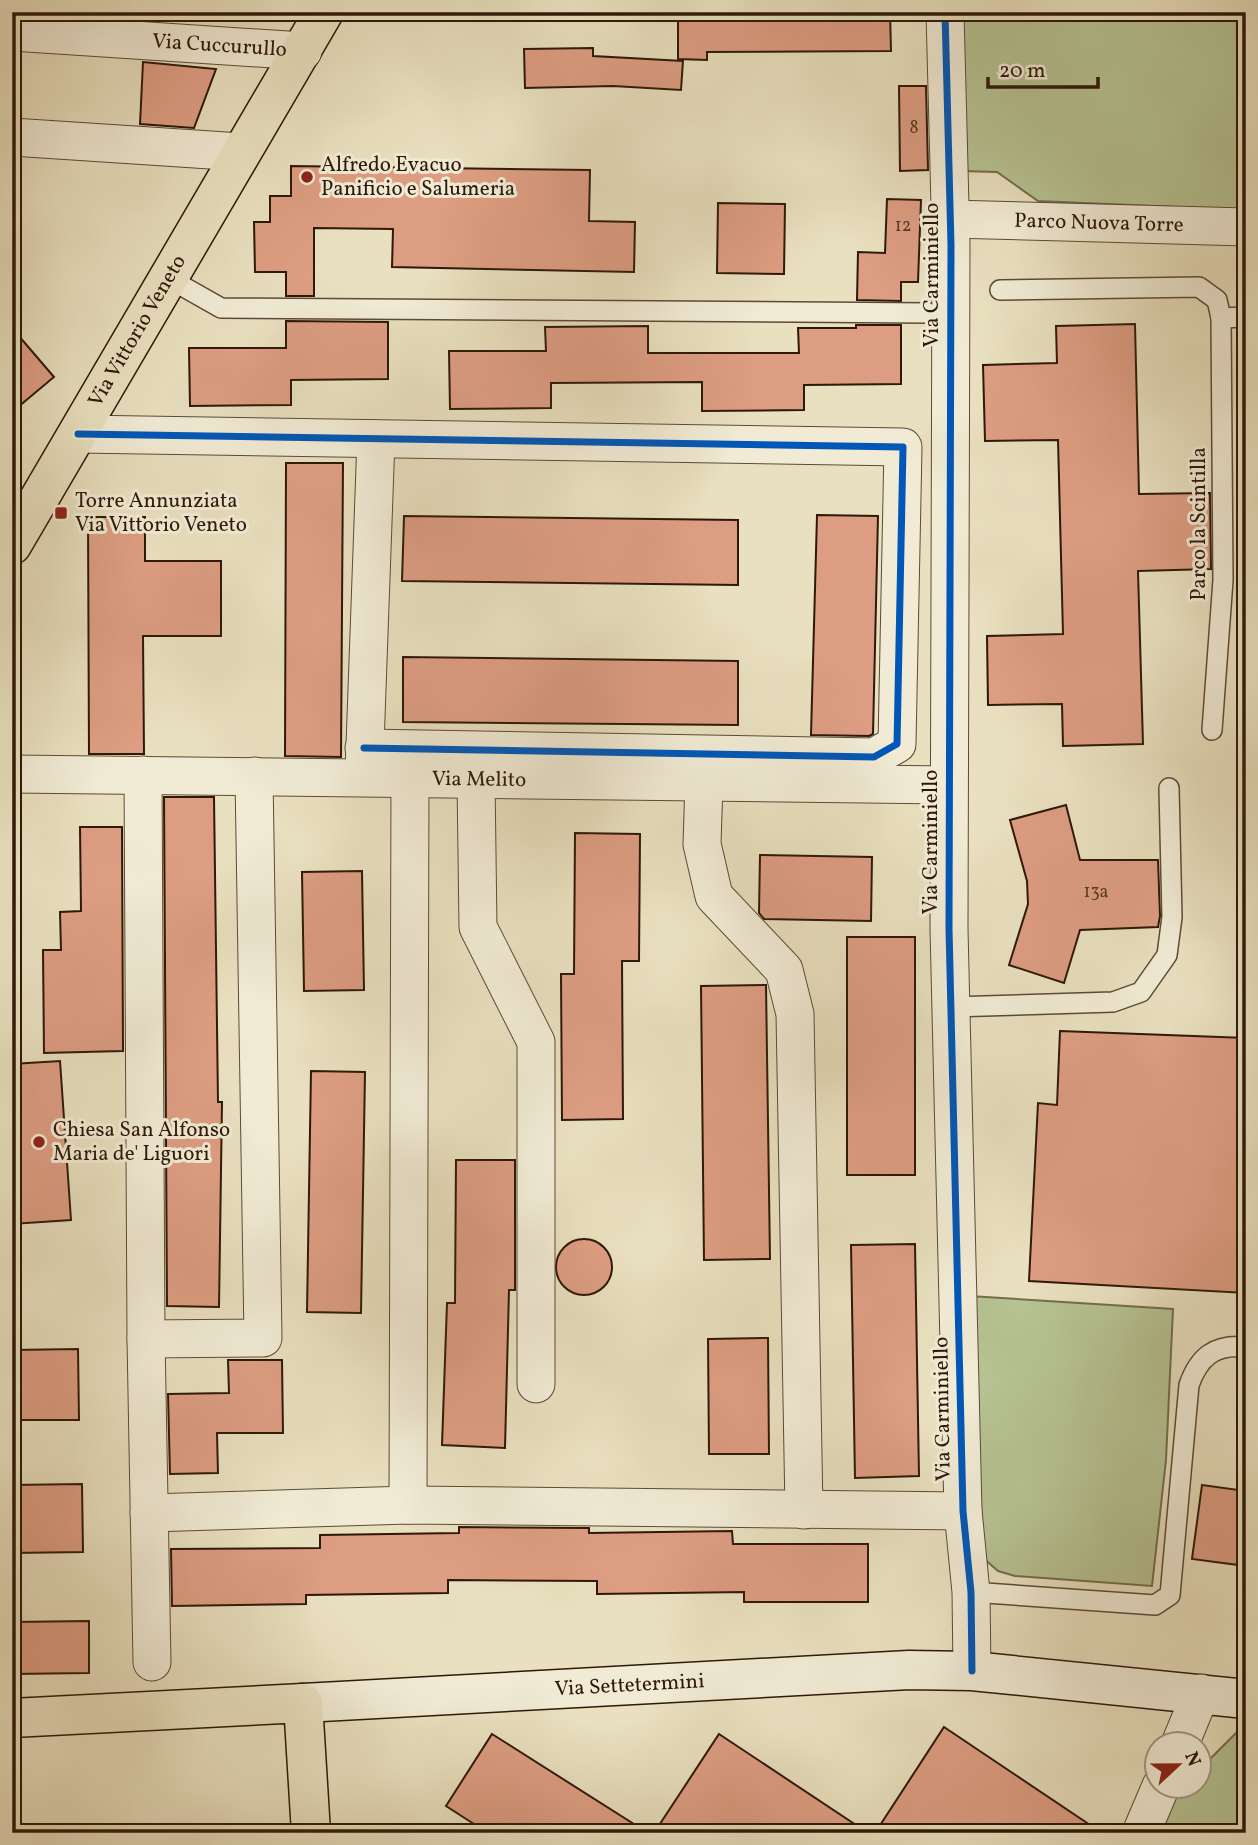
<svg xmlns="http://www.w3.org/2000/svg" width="1258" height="1845" font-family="Vollkorn,serif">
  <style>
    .green { fill: #b6c292; stroke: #726d4d; stroke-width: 2 }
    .building { fill: #dd9d82; stroke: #2e1808; stroke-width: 2 }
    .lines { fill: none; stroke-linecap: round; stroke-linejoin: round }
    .lane-casing { stroke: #5d4a36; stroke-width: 22 }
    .street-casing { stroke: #5d4a36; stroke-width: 39 }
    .secondary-casing { stroke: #2e1808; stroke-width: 41 }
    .primary-casing { stroke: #2e1808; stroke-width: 41 }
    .lane { stroke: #f1ebd5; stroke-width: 19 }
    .street { stroke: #f1ebd5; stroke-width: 37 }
    .secondary { stroke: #f1ebd5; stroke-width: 38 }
    .primary { stroke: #e9e0bf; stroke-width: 38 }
    .cycleway-casing { stroke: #f1ebd5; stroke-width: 11 }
    .cycleway { stroke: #0057b8; stroke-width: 7 }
    .poi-dot { fill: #8f2418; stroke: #f1ebd5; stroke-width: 2.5 }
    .labels { text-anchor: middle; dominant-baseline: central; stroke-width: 6; stroke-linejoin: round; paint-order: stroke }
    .number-label { font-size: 18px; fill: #5a3926 }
    .street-label { font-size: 21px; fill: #2e1808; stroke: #f1ebd5 }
    .poi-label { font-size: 21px; fill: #2e1808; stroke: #f1ebd5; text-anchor: start }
  </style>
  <rect width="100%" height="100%" fill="#e9e0bf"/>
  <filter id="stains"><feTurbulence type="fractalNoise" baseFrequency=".00286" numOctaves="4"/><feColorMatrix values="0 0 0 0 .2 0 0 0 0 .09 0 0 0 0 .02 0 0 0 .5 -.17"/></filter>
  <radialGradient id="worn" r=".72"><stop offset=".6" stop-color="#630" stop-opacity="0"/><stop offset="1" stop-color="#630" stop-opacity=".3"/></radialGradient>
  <!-- green -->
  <g class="green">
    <polygon points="959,12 1246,12 1246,210 1038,201 997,172 960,171"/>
    <polygon points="969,1296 1173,1309 1166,1460 1152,1586 1015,1576 998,1571 981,1556"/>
    <polygon points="1238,1731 1246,1732 1246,1833 1162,1833 1174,1794 1183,1786 1198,1786 1199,1770"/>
  </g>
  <!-- building -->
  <g class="building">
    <polygon points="678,12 890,12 891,51 707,52 707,60 678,59"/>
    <polygon points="593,48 593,56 683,61 681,90 613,86 525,88 524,49"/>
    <polygon points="143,62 216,69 194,128 140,124"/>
    <polygon points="899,86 926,86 928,170 900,171"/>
    <polygon points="291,166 590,170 589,221 635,222 634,272 392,267 393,229 314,228 314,296 286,296 286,272 255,272 254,222 270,222 270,196 291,196"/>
    <polygon points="887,199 921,200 918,282 901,282 901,301 857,300 858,252 885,253"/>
    <polygon points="718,203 785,204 784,274 717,273"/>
    <polygon points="286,321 388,322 388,379 291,380 291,405 190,406 189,348 286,348"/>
    <polygon points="1135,324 1139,494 1210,493 1211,569 1138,571 1143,744 1063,746 1062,704 988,705 987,636 1063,634 1058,440 985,441 983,365 1057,363 1056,326"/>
    <polygon points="856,325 901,325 901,384 804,385 804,410 702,411 702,382 551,383 551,408 450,409 449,351 546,351 545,327 648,326 648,353 799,353 798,328 856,328"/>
    <polygon points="12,328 54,377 12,412"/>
    <polygon points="286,463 343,463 341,757 285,756"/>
    <polygon points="817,515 878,516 873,734 869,736 811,735"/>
    <polygon points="404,516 738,520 738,585 402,581"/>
    <polygon points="88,517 145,517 145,561 221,561 221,636 143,636 144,754 89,754"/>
    <polygon points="403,657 738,661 738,725 403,722"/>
    <polygon points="164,797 214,797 218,1102 222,1102 219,1307 167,1306"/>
    <polygon points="1066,805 1080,860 1158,860 1160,916 1158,927 1080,930 1064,983 1009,965 1028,904 1027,881 1010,820"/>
    <polygon points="80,827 122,827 123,1051 44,1053 43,950 61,950 60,912 81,911"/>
    <polygon points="575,833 640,834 639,961 622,961 623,1119 562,1120 561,974 574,974"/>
    <polygon points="760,855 872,857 871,921 764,919 759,913"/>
    <polygon points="362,871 364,990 304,991 302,872"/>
    <rect x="847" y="937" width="68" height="238"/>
    <polygon points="766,985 770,1259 704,1260 701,986"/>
    <polygon points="1060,1031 1246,1038 1246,1293 1029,1281 1038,1103 1057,1105"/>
    <polygon points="60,1061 71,1220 12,1224 12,1064"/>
    <polygon points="311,1071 365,1072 361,1313 307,1312"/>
    <polygon points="456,1160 515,1160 515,1290 509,1290 505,1448 442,1445 447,1303 455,1303"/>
    <circle cx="584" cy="1267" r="28"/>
    <polygon points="915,1244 919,1476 855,1478 851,1245"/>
    <polygon points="768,1338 769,1454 709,1454 708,1339"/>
    <polygon points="78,1349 79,1420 12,1420 12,1350"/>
    <polygon points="228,1360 282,1360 283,1433 217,1433 218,1473 170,1474 168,1394 229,1393"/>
    <polygon points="82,1484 83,1552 12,1553 12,1485"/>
    <polygon points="1202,1485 1246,1491 1246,1566 1192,1559"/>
    <polygon points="459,1527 589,1528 589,1533 732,1531 733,1544 868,1544 868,1602 744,1602 744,1592 597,1594 597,1581 448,1580 448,1593 306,1595 306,1604 172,1606 171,1549 320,1548 320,1535 459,1533"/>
    <polygon points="89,1621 89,1673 12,1674 12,1622"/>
    <polygon points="944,1727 1102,1833 875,1833"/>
    <polygon points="492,1734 648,1833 488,1833 446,1806"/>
    <polygon points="719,1734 868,1833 654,1833"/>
  </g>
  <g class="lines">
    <defs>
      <g id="lane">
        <polyline points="168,278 221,308 928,313"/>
        <polyline points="1000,290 1199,287 1217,300 1221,318 1246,317"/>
        <polyline points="1212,730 1223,580 1221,318"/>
        <polyline points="951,1007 1113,1002 1141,992 1167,955 1172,917 1169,788"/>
        <path d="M971,1592l184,13 15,-10 19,-210c10,-28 25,-41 57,-38"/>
      </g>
      <g id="street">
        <polyline points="945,12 951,245 949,929 963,1511 971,1592 972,1671"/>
        <path id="s1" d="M12,32l291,19"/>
        <polyline points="12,137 241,152"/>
        <path id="s2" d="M950,219l296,8"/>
        <polyline points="78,434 903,447 897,744 874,757 364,748"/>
        <polyline points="364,773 376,439"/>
        <path id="s3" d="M12,774l935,11"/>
        <polyline points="143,775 146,1339 263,1338 254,776"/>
        <polyline points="476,780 478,927 536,1042 536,1384"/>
        <polyline points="704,783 702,844 714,896 784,970 795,1014 804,1510"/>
        <polyline points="146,1339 152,1662"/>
        <polyline points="408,1505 410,779"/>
        <polyline points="149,1513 408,1505 963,1511"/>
        <polyline points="1180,1744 1201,1693"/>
        <polyline points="1141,1833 1161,1786"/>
      </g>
      <g id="secondary">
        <path id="s4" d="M303,1703l606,-33 63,1 274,28"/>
      </g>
      <g id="primary">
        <path id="s5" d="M12,545l312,-533"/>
        <polyline points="12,1718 303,1703 311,1833"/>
      </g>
    </defs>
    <!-- lane casing -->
    <use href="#lane" class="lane-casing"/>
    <!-- street casing -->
    <use href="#street" class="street-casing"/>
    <!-- secondary casing -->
    <use href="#secondary" class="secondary-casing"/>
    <!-- primary casing -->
    <use href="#primary" class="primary-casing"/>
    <!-- lane -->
    <use href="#lane" class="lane"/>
    <!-- street -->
    <use href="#street" class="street"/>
    <!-- secondary -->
    <use href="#secondary" class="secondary"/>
    <!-- primary -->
    <use href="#primary" class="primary"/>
    <defs>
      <g id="cycleway">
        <polyline points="945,12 951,245 949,929 963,1511 971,1592 972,1671"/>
        <polyline points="78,434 903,447 897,744 874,757 364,748"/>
      </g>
    </defs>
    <!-- cycleway casing -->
    <use href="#cycleway" class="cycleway-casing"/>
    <!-- cycleway -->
    <use href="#cycleway" class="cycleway"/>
  </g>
  <!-- markers -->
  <g class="poi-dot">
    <circle cx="307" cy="177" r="7"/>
    <rect x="54" y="506" width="14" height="14" rx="3.5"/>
    <circle cx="39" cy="1142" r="7"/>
  </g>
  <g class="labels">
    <!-- number labels -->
    <g class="number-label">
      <text x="914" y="128">8</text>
      <text x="903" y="226">12</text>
      <text x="1096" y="892">13a</text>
    </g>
    <!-- street labels -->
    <g class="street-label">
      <text stroke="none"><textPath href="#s1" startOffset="208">Via Cuccurullo</textPath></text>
      <text stroke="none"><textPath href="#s2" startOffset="149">Parco Nuova Torre</textPath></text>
      <text transform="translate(932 275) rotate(-90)">Via Carminiello</text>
      <text stroke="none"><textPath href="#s5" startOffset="248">Via Vittorio Veneto</textPath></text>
      <text transform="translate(1199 524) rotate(-90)">Parco la Scintilla</text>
      <text stroke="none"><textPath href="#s3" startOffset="467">Via Melito</textPath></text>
      <text transform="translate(931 842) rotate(-90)">Via Carminiello</text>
      <text transform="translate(943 1409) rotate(-91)">Via Carminiello</text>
      <text stroke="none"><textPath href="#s4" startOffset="327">Via Settetermini</textPath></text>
    </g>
    <!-- poi labels -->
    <g class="poi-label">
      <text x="321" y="165">Alfredo Evacuo<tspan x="321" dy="24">Panificio e Salumeria</tspan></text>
      <text x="75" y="501">Torre Annunziata<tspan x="75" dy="24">Via Vittorio Veneto</tspan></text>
      <text x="53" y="1130">Chiesa San Alfonso<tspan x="53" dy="24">Maria de' Liguori</tspan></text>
    </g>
  </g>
  <!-- margin -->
  <rect width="1258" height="1845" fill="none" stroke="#e9e0bf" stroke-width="42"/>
  <rect x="14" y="14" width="1230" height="1817" fill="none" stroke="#2e1808" stroke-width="3.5"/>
  <rect x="21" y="21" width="1216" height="1803" fill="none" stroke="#2e1808" stroke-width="2"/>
  <!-- north arrow -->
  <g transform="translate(1178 1765) rotate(68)"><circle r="33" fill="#f1ebd5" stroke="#a39783" stroke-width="2"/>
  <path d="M0-5L12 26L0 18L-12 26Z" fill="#8f2418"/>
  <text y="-10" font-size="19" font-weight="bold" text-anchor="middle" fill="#2e1808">N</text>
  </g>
  <!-- scale -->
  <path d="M988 77v10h110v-10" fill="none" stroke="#2e1808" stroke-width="3.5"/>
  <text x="999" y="77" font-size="21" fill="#2e1808" stroke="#f1ebd5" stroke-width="5" paint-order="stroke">20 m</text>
  <rect width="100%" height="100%" filter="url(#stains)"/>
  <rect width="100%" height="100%" fill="url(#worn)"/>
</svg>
